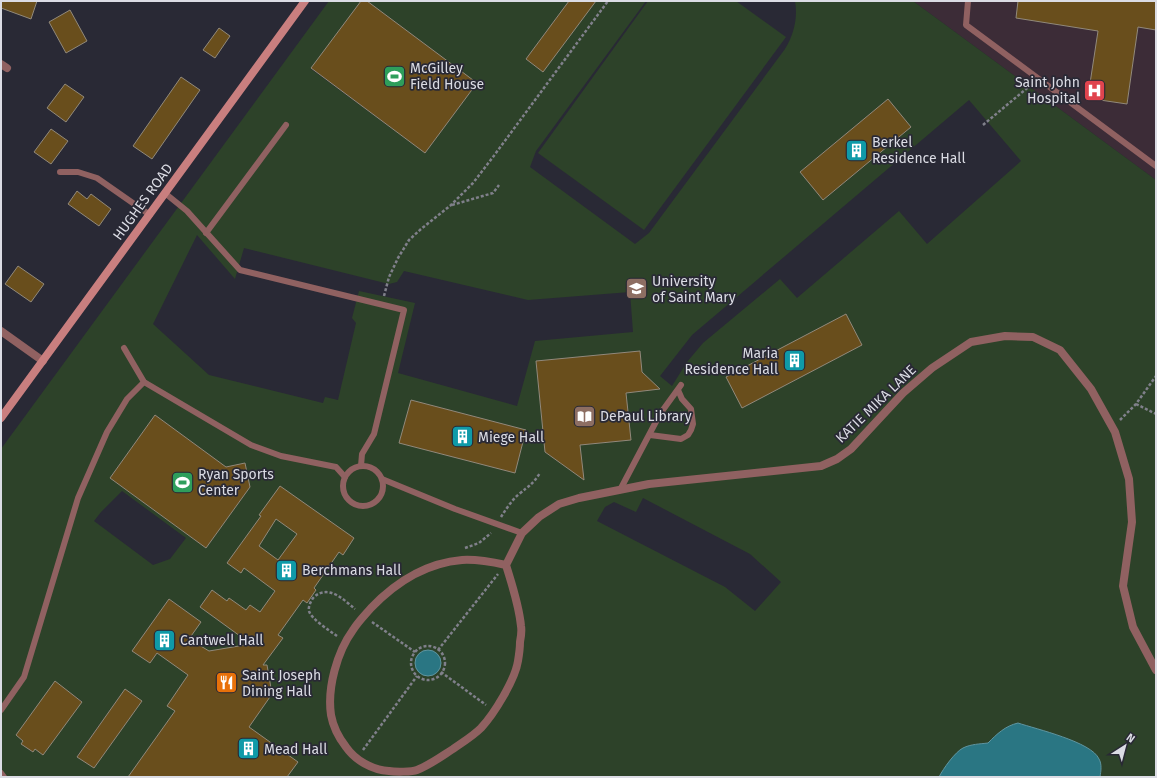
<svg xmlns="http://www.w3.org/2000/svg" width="1157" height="778" font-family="'Fira Sans',sans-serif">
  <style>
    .medical { fill: #3c2c37 }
    .green { fill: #2d4229; fill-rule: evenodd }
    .water { fill: #2a7683; stroke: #5f95a0 }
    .building { fill: #694e1c; stroke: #91897b; fill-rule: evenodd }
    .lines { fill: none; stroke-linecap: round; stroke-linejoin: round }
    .path { stroke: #80808b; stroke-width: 2.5; stroke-dasharray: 3 2; stroke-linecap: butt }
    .lane { stroke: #906161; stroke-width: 6 }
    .street { stroke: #906161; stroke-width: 8 }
    .secondary { stroke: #c97f7f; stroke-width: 8 }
    .labels { text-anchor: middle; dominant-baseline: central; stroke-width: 3.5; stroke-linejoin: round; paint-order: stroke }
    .poi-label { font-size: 14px; fill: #dbdce4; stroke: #292935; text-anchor: start }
    .street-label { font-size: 14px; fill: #dbdce4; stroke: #292935 }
  </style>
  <rect width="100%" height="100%" fill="#292935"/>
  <!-- medical -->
  <polygon class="medical" points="913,1 1156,1 1156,180"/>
  <!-- green -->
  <g class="green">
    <path d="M329,1h32l-50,68 114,84 52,-70 -110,-82h202l-43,58 17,13 52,-71h51l-110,150 -6,16 105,77 14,-11 136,-184c9,-14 13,-32 10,-48h118l243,179v597h-56l1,-9 -68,-40 -15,-5 -19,10 -11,10 -10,1 -26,15 -13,18h-938v-328zM887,100l24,27 -88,73 -23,-28zM969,100l52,61 -94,83 -28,-33 -102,87 -17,-19 -77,64 -16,19 -15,24 -12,-10 32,-41zM197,235l38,44 9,-31 145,36 8,-2 7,-11 124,29 102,-8 3,40 -98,9 -18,65 -119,-33 17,-70 -56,-12 -7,27 4,5 -18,77 -13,-3 -2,6 -114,-28 -56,-51zM640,351l2,21 17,17 -33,4 5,47 -51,5 4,35 -39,-28 -9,-91zM411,400l115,30 -11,43 -115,-30zM155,415l71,52 19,-4 5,24 -44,61 -96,-70zM122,491l64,47 -16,21 -17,6 -59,-44 7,-9zM643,498l107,56 31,28 -26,29 -30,-24 -128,-66 8,-14 9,-5 22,10zM169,599l15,11 -5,8 16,12 -23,33 -15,-10 -7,10 -18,-12zM55,682l27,19 -39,54 -8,-6 -3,3 -11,-8 2,-3 -7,-6zM125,689l17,12 -48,67 -17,-12z"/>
    <polygon points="648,1 736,1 786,37 644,230 538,153"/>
  </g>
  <!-- water -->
  <g class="water">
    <circle cx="428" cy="663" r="13"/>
    <path d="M1018,723c18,6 74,19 81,36 3,5 2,12 1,18h-161c4,-8 16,-25 24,-29 8,-4 17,-4 25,-5 9,-9 17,-17 30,-20z"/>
  </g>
  <!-- building -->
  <g class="building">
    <polygon points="1,1 37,1 31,19 1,8"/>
    <polygon points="361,1 367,1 477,83 425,153 311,68"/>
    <polygon points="569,1 596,1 543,72 526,59"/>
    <polygon points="1018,1 1156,1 1156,30 1138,27 1127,104 1093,99 1094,91 1089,90 1098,31 1016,18"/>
    <polygon points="70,10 87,41 66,53 49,22"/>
    <polygon points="219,28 230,36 215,58 203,50"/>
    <polygon points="181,77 200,90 152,159 133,146"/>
    <polygon points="65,84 84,97 66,122 47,108"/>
    <polygon points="888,99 911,127 823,200 800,172"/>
    <polygon points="51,129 68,141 51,164 34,152"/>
    <polygon points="77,191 87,199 91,194 111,209 99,226 68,204"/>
    <polygon points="18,266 44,284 31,302 5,284"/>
    <polygon points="846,314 862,345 742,408 726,377"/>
    <polygon points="640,351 642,372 660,389 626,393 631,440 580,445 584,480 545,452 536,361"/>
    <polygon points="411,400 526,430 515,473 399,443"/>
    <polygon points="155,415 226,467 245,463 250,487 206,548 110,478"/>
    <path d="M280,486l74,52 -11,17 -4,-3 -25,36 2,2 -9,13 -4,-3 -25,35 5,3 -20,27h4l5,29 -23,33 49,35 -11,15h-159l47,-66 -8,-5 21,-31 -31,-22 -7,10 -18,-12 37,-52 32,23 -12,17 20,12 42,-7 -51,-37 12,-17 15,11 2,-3 17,12 4,-5 10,7 15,-21 -31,-23 -3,5 -14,-10 34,-47 -2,-1zM276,519l21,15 -19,26 -19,-14z"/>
    <polygon points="55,681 82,702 43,755 35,749 33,752 21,744 23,741 16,735"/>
    <polygon points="125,689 142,701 94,768 77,757"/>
  </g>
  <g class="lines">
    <!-- path -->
    <g class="path">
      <polyline points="983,125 1032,84"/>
      <polyline points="452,205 493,193 499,185"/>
      <polyline points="384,296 389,277 398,258 409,240 421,229 451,205 473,183 493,157 608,1"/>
      <polyline points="1136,404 1156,414"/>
      <polyline points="1120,420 1136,404 1156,376"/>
      <path d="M501,517c5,-8 11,-17 18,-23 11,-9 13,-9 21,-21"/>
      <polyline points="465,548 479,543 491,533"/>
      <polyline points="372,622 415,652"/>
      <path d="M337,636c-7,-5 -26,-17 -28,-25 -1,-4 2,-11 5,-14 15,-13 30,3 41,12"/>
      <circle cx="428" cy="663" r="17"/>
      <polyline points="438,650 498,574"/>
      <polyline points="441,672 486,705"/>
      <polyline points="363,750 417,676"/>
    </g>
    <!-- lane -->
    <g class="lane">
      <polyline points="968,1 966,25 1156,166"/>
      <polyline points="60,172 78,172 97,178 150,215"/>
      <polyline points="166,194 187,211 240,270 404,310 374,434 362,454 361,466"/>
      <polyline points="206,233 286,125"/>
      <polyline points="124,348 144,382 251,445 281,456 336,467 345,477"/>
      <polyline points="650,435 681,439 688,435 691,430 693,424 691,409 682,399 678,390"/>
      <circle cx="363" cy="486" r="20"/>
      <polyline points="382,479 455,509 522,533"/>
      <polyline points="620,490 660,414 681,385"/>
      <polyline points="1,710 24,677 78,498 107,432 127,399 144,382"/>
      <polyline points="1,773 4,777"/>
    </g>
    <!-- street -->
    <g class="street">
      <polyline points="1,64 7,68"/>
      <polyline points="1,331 43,361"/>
      <path d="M506,565c-14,-3 -29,-6 -44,-5 -36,3 -67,23 -91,48 -6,7 -13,14 -18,22 -16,22 -26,58 -22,85 2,11 8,23 15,32 9,13 26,23 43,24 6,1 23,1 28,-1 13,-5 25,-14 36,-21 10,-7 20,-13 28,-21 13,-14 34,-48 37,-67 1,-6 2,-12 2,-19 1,-5 2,-10 1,-16 -2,-21 -9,-41 -15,-61l16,-32 17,-16 20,-13 20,-6 70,-14 172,-18 16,-7 14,-10 52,-56 29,-25 39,-26 34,-6 28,1 27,13 31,39 24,43 14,47 3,43 -9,64 10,41 23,43"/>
    </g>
    <!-- secondary -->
    <polyline class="secondary" points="1,418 305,1"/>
  </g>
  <!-- icons -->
  <defs>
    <symbol id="stadium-square" viewBox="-11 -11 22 22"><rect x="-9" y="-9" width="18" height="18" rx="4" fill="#2e9e5b" stroke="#292935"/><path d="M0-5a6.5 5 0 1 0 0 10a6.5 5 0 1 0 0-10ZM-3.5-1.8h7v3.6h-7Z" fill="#fff"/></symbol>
    <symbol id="hospital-square" viewBox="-11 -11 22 22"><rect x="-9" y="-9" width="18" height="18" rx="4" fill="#e0444e" stroke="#292935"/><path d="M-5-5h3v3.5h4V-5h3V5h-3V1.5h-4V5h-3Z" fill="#fff"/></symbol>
    <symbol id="building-square" viewBox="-11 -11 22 22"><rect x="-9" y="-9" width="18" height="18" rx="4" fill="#0f9aa8" stroke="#292935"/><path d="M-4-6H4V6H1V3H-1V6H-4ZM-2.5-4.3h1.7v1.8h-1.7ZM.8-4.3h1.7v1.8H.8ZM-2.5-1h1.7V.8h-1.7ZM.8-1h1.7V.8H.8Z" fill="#fff"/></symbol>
    <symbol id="university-square" viewBox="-11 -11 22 22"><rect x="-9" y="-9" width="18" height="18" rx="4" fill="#8d6e63" stroke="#292935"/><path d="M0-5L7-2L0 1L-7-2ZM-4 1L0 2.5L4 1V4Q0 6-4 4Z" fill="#fff"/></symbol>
    <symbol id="library-square" viewBox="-11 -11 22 22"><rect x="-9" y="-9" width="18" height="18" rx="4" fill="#8d6e63" stroke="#292935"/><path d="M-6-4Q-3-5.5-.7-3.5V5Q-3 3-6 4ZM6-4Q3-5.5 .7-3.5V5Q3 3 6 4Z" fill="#fff"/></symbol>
    <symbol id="restaurant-square" viewBox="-11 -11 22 22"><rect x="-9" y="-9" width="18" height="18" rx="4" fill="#e8710a" stroke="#292935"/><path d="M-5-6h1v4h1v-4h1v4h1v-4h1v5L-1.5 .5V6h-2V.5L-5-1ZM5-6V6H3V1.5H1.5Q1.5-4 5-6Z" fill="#fff"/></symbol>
  </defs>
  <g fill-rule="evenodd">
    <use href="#stadium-square" x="382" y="64" width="25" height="25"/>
    <use href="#hospital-square" x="1082" y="78" width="25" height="25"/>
    <use href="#building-square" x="844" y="138" width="25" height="25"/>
    <use href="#university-square" x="624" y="276" width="25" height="25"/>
    <use href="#building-square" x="782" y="348" width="25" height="25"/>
    <use href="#library-square" x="572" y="404" width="25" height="25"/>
    <use href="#building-square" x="450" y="424" width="25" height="25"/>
    <use href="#stadium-square" x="170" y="470" width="25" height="25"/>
    <use href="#building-square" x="274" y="558" width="25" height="25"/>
    <use href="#building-square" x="152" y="628" width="25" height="25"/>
    <use href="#restaurant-square" x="214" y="670" width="25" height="25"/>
    <use href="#building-square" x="236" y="736" width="25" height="25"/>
  </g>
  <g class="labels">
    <!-- poi labels -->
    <g class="poi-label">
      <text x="410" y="68">McGilley<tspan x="410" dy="16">Field House</tspan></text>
      <text x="1080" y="82" text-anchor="end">Saint John<tspan x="1080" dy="16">Hospital</tspan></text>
      <text x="872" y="142">Berkel<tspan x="872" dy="16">Residence Hall</tspan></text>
      <text x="652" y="281">University<tspan x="652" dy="16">of Saint Mary</tspan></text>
      <text x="778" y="353" text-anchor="end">Maria<tspan x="778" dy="16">Residence Hall</tspan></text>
      <text x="600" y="416">DePaul Library</text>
      <text x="478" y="437">Miege Hall</text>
      <text x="198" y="474">Ryan Sports<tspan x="198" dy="16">Center</tspan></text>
      <text x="302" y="570">Berchmans Hall</text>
      <text x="180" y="640">Cantwell Hall</text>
      <text x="242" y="675">Saint Joseph<tspan x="242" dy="16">Dining Hall</tspan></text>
      <text x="264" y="749">Mead Hall</text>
    </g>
    <!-- street labels -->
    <g class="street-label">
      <text transform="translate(143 202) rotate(-54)">HUGHES ROAD</text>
      <text transform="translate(876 404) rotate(-44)">KATIE MIKA LANE</text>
    </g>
  </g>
  <!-- border -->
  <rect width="1157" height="778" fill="none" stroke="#dbdce4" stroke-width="4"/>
  <!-- north arrow -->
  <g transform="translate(1125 746) rotate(36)" stroke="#292935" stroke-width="3" paint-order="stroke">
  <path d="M0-3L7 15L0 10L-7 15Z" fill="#dbdce4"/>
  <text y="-6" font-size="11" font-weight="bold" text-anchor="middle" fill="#dbdce4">N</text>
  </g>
</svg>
